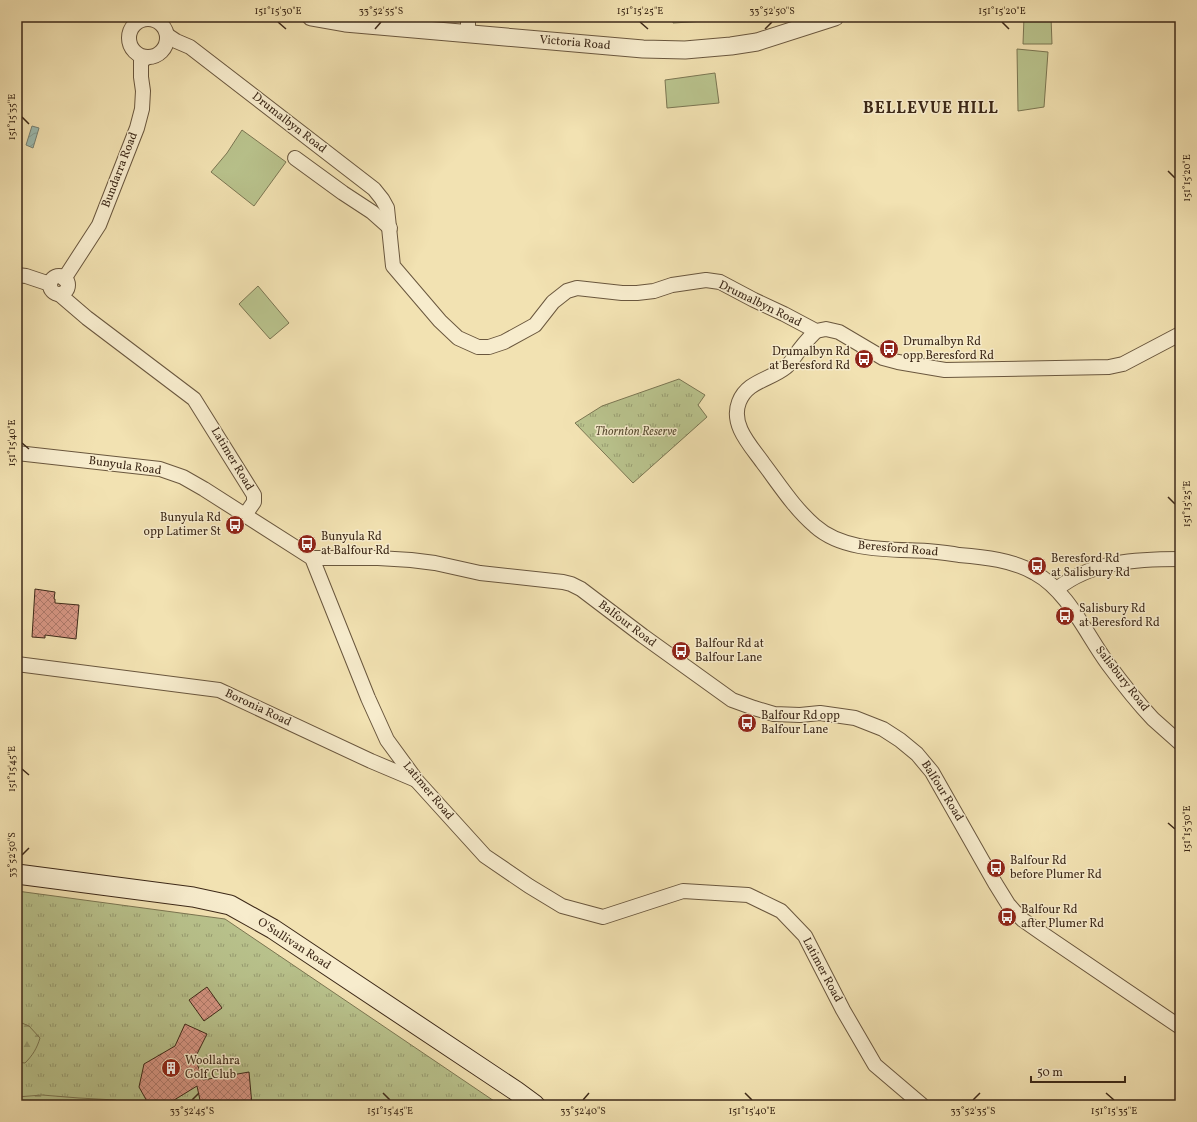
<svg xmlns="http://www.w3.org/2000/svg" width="1197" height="1122" font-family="Vollkorn,serif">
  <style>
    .grass { fill: url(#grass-tufts); stroke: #7b7652 }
    .forest { fill: url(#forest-firs); stroke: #7b7652 }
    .garden { fill: #b9c38d; stroke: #7b7652 }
    .water { fill: url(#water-waves); stroke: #768275 }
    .building { fill: url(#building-cross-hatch); stroke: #3d2918 }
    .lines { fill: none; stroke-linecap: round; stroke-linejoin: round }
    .minor-casing { stroke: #6a573e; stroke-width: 16 }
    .tertiary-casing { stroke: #6a573e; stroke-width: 19 }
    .secondary-casing { stroke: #3d2918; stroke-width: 21 }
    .minor { stroke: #f7eccd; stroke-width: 14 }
    .tertiary { stroke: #f7eccd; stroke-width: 17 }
    .secondary { stroke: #f7eccd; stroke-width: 19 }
    .ticks { fill: none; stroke: #3d2918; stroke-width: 1.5 }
    .labels { text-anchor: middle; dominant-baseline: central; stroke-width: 3; stroke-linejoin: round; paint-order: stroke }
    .street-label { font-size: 12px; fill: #3d2918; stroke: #f7eccd }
    .poi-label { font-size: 12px; fill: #3d2918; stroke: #f7eccd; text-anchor: start }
    .park-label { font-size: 12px; font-style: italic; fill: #5c5035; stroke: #f7eccd }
    .district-label { font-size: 16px; font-weight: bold; letter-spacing: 1px; fill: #3d2918; stroke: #f7eccd }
    .neatline { fill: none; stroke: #3d2918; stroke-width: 1.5 }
    .ticks-label { font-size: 10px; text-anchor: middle; fill: #3d2918 }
  </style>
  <defs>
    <pattern id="grass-tufts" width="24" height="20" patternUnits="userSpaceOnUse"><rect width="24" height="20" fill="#b9c38d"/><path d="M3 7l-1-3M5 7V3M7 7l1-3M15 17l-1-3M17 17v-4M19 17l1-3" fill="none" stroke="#989e72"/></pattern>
    <pattern id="forest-firs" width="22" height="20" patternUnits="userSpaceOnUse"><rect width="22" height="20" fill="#b9c38d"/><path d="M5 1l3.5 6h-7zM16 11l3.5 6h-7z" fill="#989e72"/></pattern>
    <pattern id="water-waves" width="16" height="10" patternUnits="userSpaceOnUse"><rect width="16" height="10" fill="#9cbdb3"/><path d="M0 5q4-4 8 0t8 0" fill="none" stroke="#87a299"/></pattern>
    <pattern id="building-cross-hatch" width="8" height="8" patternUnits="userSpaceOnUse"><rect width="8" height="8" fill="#d89786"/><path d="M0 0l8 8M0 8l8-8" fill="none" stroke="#b07b6d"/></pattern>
  </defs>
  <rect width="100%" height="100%" fill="#f2e2b2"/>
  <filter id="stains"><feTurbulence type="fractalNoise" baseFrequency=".005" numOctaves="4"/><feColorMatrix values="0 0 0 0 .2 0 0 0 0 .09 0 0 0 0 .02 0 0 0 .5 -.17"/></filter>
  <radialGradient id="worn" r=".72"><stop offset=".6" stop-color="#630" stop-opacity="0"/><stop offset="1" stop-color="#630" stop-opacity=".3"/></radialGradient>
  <!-- grass -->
  <g class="grass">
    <polygon points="679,379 705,395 698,405 707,417 633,483 575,423 602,406"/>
    <polygon points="17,891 225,919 500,1105 17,1105"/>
  </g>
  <!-- forest -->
  <g class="forest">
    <path d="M17,1021l12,5 11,12c-3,10 -7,17 -15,25l-8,-1z"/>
    <polygon points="42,1095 79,1098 115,1100 124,1103 125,1105 17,1105 17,1097"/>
  </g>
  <!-- garden -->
  <g class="garden">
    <polygon points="673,17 738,17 738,19 673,23"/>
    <polygon points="1024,17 1051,17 1052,44 1023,44"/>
    <polygon points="1017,49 1048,52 1044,107 1018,111"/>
    <polygon points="715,73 719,103 667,108 665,80"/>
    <polygon points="242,130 286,162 254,206 211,172 227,153"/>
    <polygon points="258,286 289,323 270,339 239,304"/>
  </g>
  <!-- water -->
  <polygon class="water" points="32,126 39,128 33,148 26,145"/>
  <!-- building -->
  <g class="building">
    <polygon points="35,589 55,592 54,599 55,599 55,603 79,605 76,639 45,635 45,638 32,637"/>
    <polygon points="207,987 222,1008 204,1021 189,1000"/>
    <polygon points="185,1024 207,1034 195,1058 203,1080 249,1072 252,1105 201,1105 197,1086 166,1105 149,1105 139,1087 144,1064 175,1046"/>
  </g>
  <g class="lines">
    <defs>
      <g id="minor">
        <circle cx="148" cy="38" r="19"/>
        <polyline points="468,33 468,17"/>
        <polyline points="167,35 176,41 190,47 374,189 382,199 387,208 393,266 440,321 458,338 478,347 489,347 504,342 535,325 553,302 567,291 577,288 622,293 637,293 654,291 672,285 706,280 720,282 754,300 784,314 816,331 826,329 839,332 883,358 898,362 945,370 1109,367 1123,364 1180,334"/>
        <polyline points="295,158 343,193 372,212 390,228"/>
        <polyline points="17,275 26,276 50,284"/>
        <circle cx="59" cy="285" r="9"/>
        <polyline points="64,279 99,225 137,128 142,109 143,91 141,77 141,61 148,57"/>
        <polyline points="59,294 87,318 194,399 254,495 254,502 245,515"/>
        <path d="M816,331c-8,8 -15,16 -21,25 -3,4 -5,8 -9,11 -16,13 -39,14 -47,35 -9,23 12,44 24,61 16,21 31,45 52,63 29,26 76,23 112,25 11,1 22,2 32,4 25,2 54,5 76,18 33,18 51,61 73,91 14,19 29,38 45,55 9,8 18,16 27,24"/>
        <polyline points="17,453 160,469 183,477 204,489 312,558 368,698 387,740 417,781 485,856 529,886 562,906 603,917 683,891 748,895 781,911 805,936 843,1010 875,1065 922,1105"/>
        <polyline points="312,558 378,558 411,560 435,563 480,573 563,582 571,584 581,589 643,636 732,700 754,708 774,714 800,715 820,713 855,718 883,729 900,740 917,754 932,772 995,883 1008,904 1015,912 1023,920 1043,934 1180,1027"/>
        <path d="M1057,589c34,-28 81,-30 123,-30"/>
        <polyline points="17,664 219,690 371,761 416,780"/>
      </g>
      <polyline id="tertiary" points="311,17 345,23 643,49 685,50 731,46 757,42 835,17"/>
      <polyline id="secondary" points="17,874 193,897 230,905 273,929 516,1091 535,1105"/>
    </defs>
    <!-- minor casing -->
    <use href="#minor" class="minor-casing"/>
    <!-- tertiary casing -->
    <use href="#tertiary" class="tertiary-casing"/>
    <!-- secondary casing -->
    <use href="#secondary" class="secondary-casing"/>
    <!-- minor -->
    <use href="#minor" class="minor"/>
    <!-- tertiary -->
    <use href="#tertiary" class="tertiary"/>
    <!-- secondary -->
    <use href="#secondary" class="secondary"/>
  </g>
  <!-- ticks -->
  <path class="ticks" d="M278,22l8,7M640,22l8,7M1002,22l7,7M375,29l6,-7M765,29l7,-7M22,117l7,7M1168,171l7,7M22,443l7,6M1168,497l7,7M22,769l7,6M1168,823l7,6M22,855l7,-7M383,1093l7,7M745,1093l7,7M1106,1093l8,7M192,1100l7,-7M583,1100l6,-7M973,1100l7,-7"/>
  <!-- icons -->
  <defs>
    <symbol id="bus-disc" viewBox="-11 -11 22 22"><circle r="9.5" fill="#8f2418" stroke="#f7eccd"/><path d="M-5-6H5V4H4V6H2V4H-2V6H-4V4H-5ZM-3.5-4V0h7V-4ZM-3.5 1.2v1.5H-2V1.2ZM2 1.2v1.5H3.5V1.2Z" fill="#fff"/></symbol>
    <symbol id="building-disc" viewBox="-11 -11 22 22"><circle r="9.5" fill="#8f2418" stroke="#f7eccd"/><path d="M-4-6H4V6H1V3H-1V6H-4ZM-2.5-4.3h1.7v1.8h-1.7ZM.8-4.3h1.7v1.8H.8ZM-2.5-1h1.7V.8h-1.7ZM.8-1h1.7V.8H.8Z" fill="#fff"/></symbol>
  </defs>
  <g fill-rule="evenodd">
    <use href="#bus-disc" x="878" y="338" width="22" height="22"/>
    <use href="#bus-disc" x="853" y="348" width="22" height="22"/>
    <use href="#bus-disc" x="224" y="514" width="22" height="22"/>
    <use href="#bus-disc" x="296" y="533" width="22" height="22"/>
    <use href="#bus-disc" x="1026" y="555" width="22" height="22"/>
    <use href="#bus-disc" x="1054" y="605" width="22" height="22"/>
    <use href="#bus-disc" x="670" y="640" width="22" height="22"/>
    <use href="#bus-disc" x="736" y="712" width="22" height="22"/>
    <use href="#bus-disc" x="985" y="857" width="22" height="22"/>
    <use href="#bus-disc" x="996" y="906" width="22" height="22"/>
    <use href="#building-disc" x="160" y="1057" width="22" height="22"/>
  </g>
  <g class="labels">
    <!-- street labels -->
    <g class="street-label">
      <text transform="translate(575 43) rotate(5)">Victoria Road</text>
      <text transform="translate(289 123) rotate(38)">Drumalbyn Road</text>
      <text transform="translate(120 170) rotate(-69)">Bundarra Road</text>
      <text transform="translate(760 304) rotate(26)">Drumalbyn Road</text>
      <text transform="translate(232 459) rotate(59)">Latimer Road</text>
      <text transform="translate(125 466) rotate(8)">Bunyula Road</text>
      <text transform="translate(898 549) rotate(5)">Beresford Road</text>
      <text transform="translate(627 624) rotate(37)">Balfour Road</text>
      <text transform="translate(1122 679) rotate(52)">Salisbury Road</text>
      <text transform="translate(258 708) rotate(25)">Boronia Road</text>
      <text transform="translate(428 791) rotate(50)">Latimer Road</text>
      <text transform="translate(942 791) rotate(58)">Balfour Road</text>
      <text transform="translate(294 944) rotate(33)">O'Sullivan Road</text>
      <text transform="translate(822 970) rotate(62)">Latimer Road</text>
    </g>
    <!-- poi labels -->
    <g class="poi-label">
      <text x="903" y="342">Drumalbyn Rd<tspan x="903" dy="14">opp Beresford Rd</tspan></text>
      <text x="850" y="352" text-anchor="end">Drumalbyn Rd<tspan x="850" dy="14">at Beresford Rd</tspan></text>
      <text x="221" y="518" text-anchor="end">Bunyula Rd<tspan x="221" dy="14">opp Latimer St</tspan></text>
      <text x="321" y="537">Bunyula Rd<tspan x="321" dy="14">at Balfour Rd</tspan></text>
      <text x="1051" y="559">Beresford Rd<tspan x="1051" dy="14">at Salisbury Rd</tspan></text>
      <text x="1079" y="609">Salisbury Rd<tspan x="1079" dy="14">at Beresford Rd</tspan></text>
      <text x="695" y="644">Balfour Rd at<tspan x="695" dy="14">Balfour Lane</tspan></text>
      <text x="761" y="716">Balfour Rd opp<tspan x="761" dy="14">Balfour Lane</tspan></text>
      <text x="1010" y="861">Balfour Rd<tspan x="1010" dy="14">before Plumer Rd</tspan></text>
      <text x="1021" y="910">Balfour Rd<tspan x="1021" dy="14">after Plumer Rd</tspan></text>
      <text x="185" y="1061">Woollahra<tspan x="185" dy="14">Golf Club</tspan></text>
    </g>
    <!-- park labels -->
    <g class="park-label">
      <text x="636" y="432">Thornton Reserve</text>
    </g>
    <!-- district labels -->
    <g class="district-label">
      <text x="931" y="109">BELLEVUE HILL</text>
    </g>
  </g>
  <!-- margin -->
  <rect width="1197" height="1122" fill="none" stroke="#f2e2b2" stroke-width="44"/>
  <!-- scale -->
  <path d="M1031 1076v6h94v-6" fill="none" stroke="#3d2918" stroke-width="2"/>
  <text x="1037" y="1076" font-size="12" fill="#3d2918" stroke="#f7eccd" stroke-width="3" paint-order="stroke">50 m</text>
  <rect x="22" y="22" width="1153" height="1078" class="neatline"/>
  <g class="ticks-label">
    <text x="278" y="14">151°15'30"E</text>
    <text x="381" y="14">33°52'55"S</text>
    <text x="640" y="14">151°15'25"E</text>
    <text x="772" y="14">33°52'50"S</text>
    <text x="1002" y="14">151°15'20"E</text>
    <text transform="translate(11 117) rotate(-90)" y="4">151°15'35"E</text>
    <text transform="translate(1186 178) rotate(-90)" y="4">151°15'20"E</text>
    <text transform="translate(11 443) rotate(-90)" y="4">151°15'40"E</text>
    <text transform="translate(1186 504) rotate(-90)" y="4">151°15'25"E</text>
    <text transform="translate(11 769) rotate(-90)" y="4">151°15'45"E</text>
    <text transform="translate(1186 829) rotate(-90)" y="4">151°15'30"E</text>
    <text transform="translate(11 855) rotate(-90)" y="4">33°52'50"S</text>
    <text x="192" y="1114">33°52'45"S</text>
    <text x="390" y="1114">151°15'45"E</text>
    <text x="583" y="1114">33°52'40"S</text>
    <text x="752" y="1114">151°15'40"E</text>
    <text x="973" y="1114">33°52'35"S</text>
    <text x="1114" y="1114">151°15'35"E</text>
  </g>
  <rect width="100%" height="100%" filter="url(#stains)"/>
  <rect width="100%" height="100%" fill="url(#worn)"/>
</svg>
